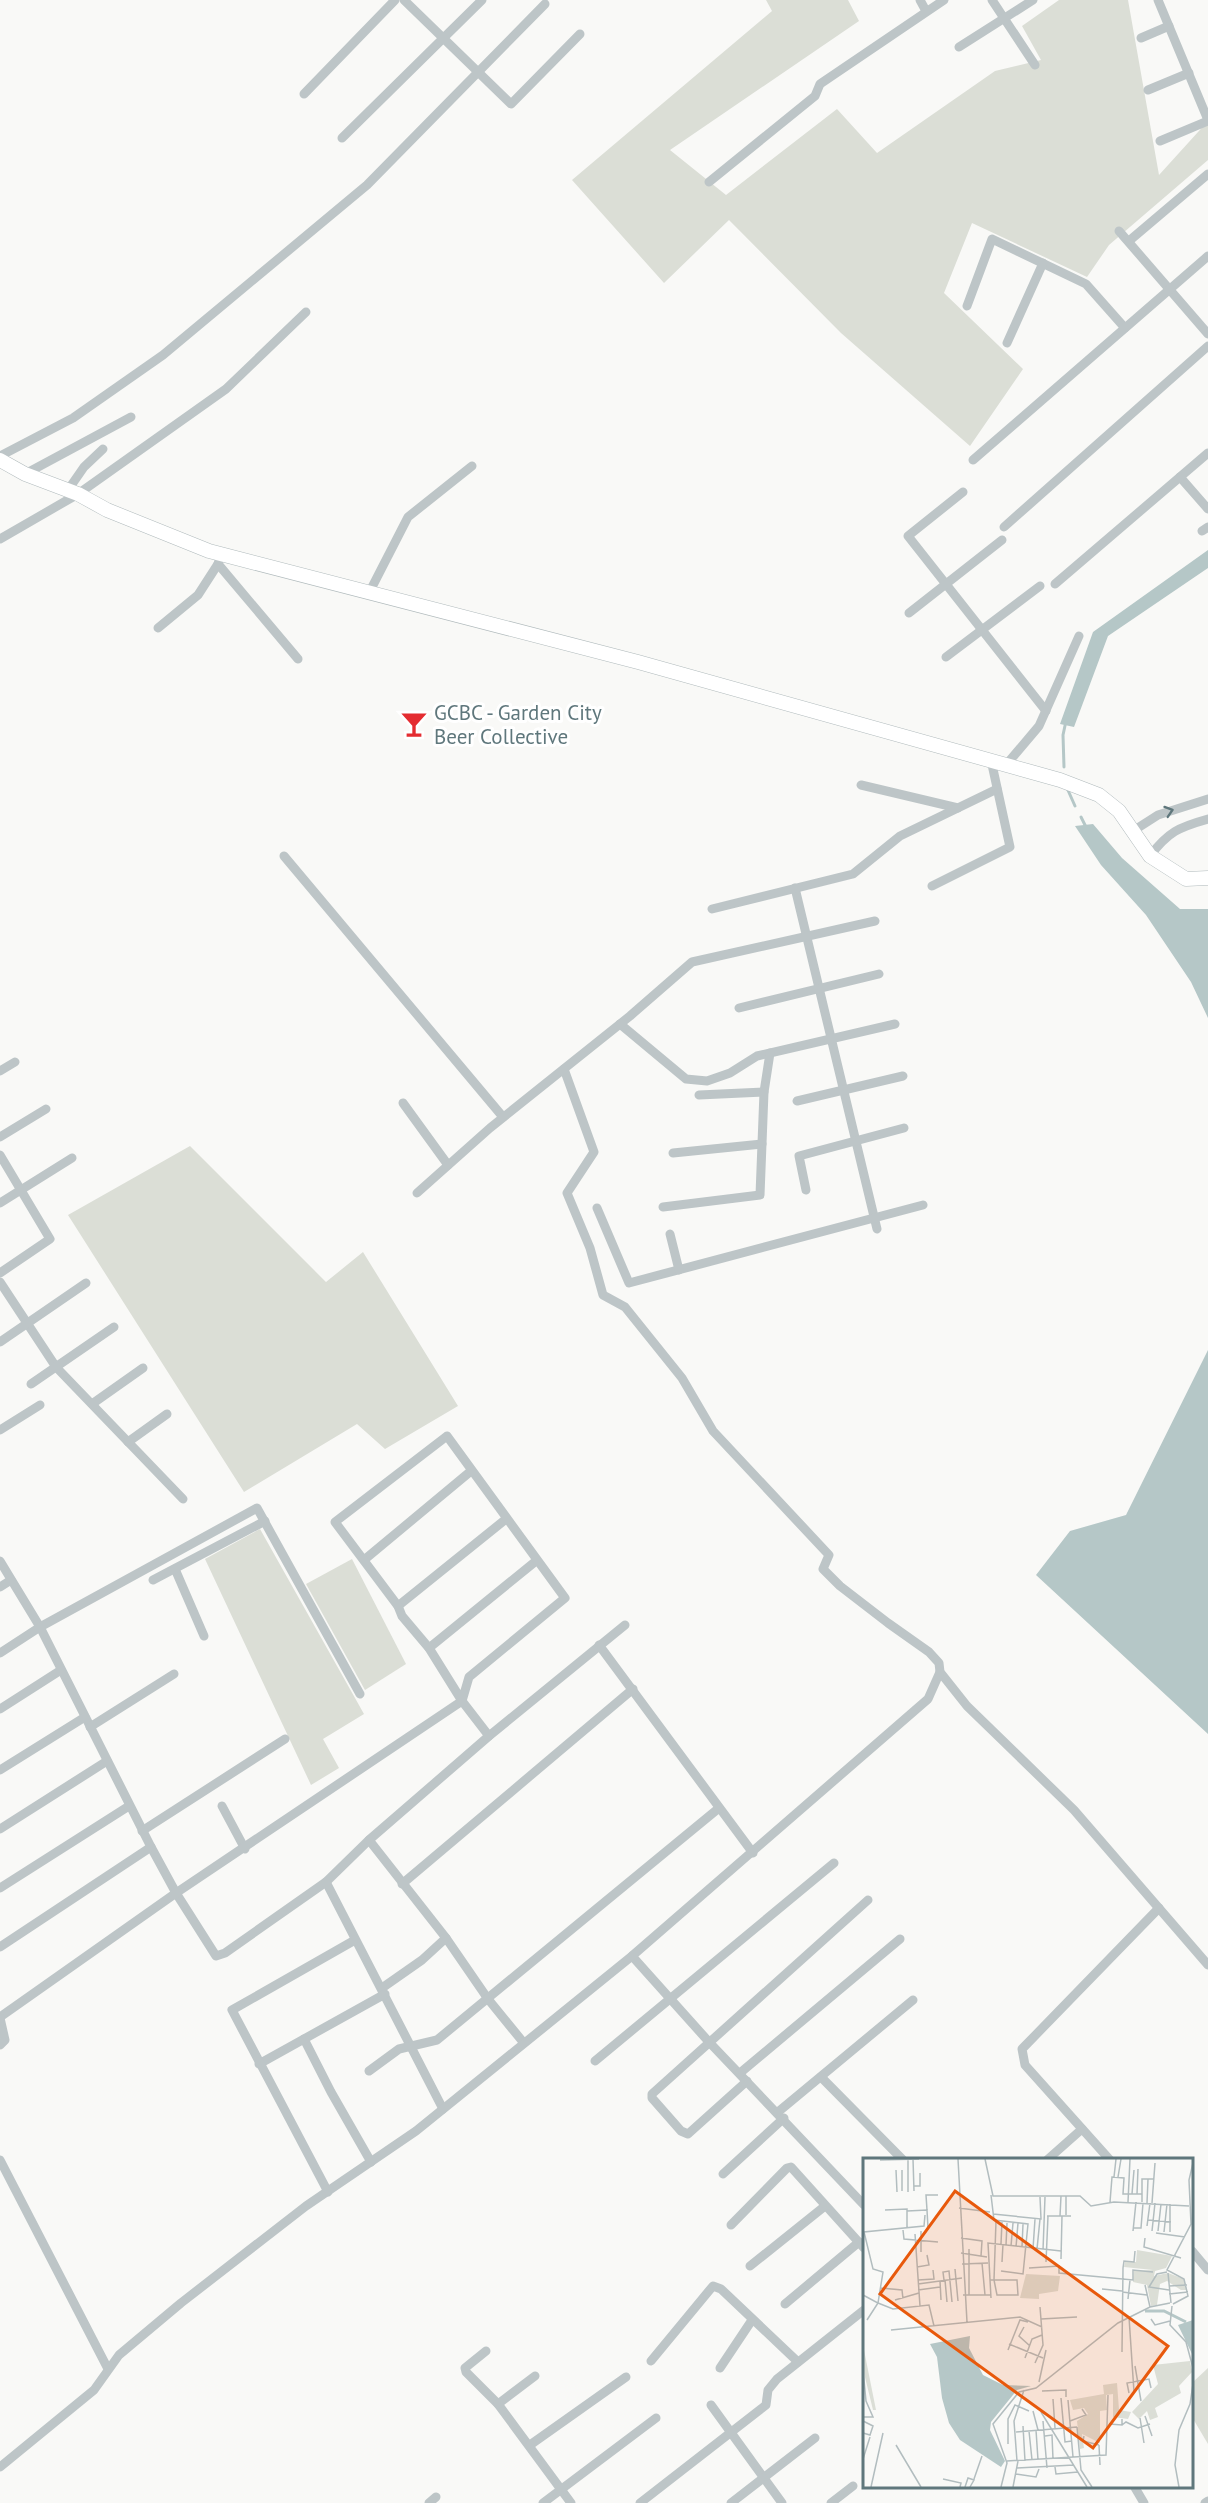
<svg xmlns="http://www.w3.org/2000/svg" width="1208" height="2503" font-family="'PT Sans',sans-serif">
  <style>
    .green { fill: #dbded6 }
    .water { fill: #b5c7c7 }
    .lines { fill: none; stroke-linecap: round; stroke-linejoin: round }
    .stream { stroke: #b5c7c7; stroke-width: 3 }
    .secondary-casing { stroke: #b0babc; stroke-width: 15 }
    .street { stroke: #bdc5c7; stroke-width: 9 }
    .secondary { stroke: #fff; stroke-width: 14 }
    .oneway { stroke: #5f777c }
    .labels { text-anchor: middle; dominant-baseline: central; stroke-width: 6; stroke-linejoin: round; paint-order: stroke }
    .poi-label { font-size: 21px; fill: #5f777c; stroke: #fff; text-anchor: start }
    .inset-river { fill: none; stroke: #b5c7c7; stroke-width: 3 }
    .inset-road { fill: none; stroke: #b2bdbf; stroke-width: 1.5 }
    .view { fill: #e8590c; fill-opacity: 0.15; stroke: #e8590c; stroke-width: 3 }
    .inset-edge { fill: none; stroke: #5f777c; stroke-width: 3 }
  </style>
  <rect width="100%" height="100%" fill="#f9f9f7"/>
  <!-- green -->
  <g class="green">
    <polygon points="766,0 848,0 859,21 670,150 726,195 837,109 877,153 995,71 1041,60 1022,26 1059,0 1128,0 1159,175 1208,121 1208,160 1109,245 1087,277 972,223 944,293 1023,369 970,446 841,333 729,220 664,283 572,180 772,11"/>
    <polygon points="190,1146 326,1282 363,1252 458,1406 385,1449 357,1424 244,1492 68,1215"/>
    <polygon points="260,1529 364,1714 323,1739 339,1768 311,1785 205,1559"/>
    <polygon points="352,1559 406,1664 365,1690 306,1584"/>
    <polygon points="1208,2368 1208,2444 1192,2417 1192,2383"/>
  </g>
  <!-- water -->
  <g class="water">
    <polygon points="1208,550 1208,568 1108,636 1074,727 1060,724 1093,632"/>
    <polygon points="1093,824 1122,858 1180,909 1208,909 1208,1018 1191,982 1146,915 1101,865 1075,826"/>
    <polygon points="1208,1350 1208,1734 1036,1575 1070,1531 1126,1515"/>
  </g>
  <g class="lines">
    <!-- stream -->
    <g class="stream">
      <polyline points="1064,767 1063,735 1066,721"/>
      <polyline points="1067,788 1075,806"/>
      <polyline points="1081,817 1086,827"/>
    </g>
    <defs>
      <polyline id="secondary" points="0,460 25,474 78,494 107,510 209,551 638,662 1060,780 1099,795 1119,811 1150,856 1186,879 1208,878"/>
    </defs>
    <!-- secondary casing -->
    <use href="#secondary" class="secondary-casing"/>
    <!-- street -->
    <g class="street">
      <polyline points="404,0 511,104 580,34"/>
      <polyline points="920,0 926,11"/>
      <polyline points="992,0 1035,65"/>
      <polyline points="1158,0 1208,120"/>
      <polyline points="1141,38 1169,26"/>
      <polyline points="959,47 1033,0"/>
      <polyline points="1148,90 1189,73"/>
      <polyline points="304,94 395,0"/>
      <polyline points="342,138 482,0"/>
      <polyline points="1160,141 1208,121"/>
      <polyline points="709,182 815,96 820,84 944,0"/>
      <polyline points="1119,231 1208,334"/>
      <polyline points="1129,241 1208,174"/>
      <polyline points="967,306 992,239 1086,284 1125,328"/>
      <polyline points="1007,343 1043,263"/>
      <polyline points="0,456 73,418 163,355 367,185 545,4"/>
      <polyline points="973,460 1208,256"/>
      <polyline points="25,474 131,417"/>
      <polyline points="1180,477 1208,509"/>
      <polyline points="68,490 84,467 103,449"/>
      <polyline points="963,492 908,536 1046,711"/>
      <polyline points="1004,527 1208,346"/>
      <polyline points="1202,531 1208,527"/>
      <polyline points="0,539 78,494 226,389 306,312"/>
      <polyline points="221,554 218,564 298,659"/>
      <polyline points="1055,584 1208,453"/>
      <polyline points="369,593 408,517 472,466"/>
      <polyline points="909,613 1002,540"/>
      <polyline points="158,628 198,595 218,564"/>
      <polyline points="946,657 1040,586"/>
      <polyline points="1006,765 1039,726 1079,636"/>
      <polyline points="861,785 958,808"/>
      <polyline points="1133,831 1158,815 1208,799"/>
      <polyline points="284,856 503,1117"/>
      <path d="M1150,856c18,-24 29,-29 58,-37"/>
      <polyline points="932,886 1010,847 991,760"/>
      <polyline points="795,888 877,1229"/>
      <polyline points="712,909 853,874 900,836 997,789"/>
      <polyline points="739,1008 879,974"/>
      <polyline points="620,1024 686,1079 707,1081 730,1073 757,1056 895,1024"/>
      <polyline points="564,1069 594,1152 567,1193 590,1248 603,1295 625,1307 682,1378 713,1431 829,1555 823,1569 840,1586 888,1623 929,1652 939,1663 940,1672 967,1706 1074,1810 1208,1965"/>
      <polyline points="0,1071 15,1062"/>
      <polyline points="699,1095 764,1092"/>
      <polyline points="797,1101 903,1076"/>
      <polyline points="403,1103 448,1165"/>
      <polyline points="0,1137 46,1109"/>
      <polyline points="673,1153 762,1144"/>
      <polyline points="0,1155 50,1239 0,1273"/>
      <polyline points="806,1190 799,1156 904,1128"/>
      <polyline points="417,1193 490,1128 630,1016 692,962 875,921"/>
      <polyline points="0,1203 72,1158"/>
      <polyline points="663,1207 760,1195 764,1092 770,1053"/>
      <polyline points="597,1208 629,1283 923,1205"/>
      <polyline points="670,1234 679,1270"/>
      <polyline points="0,1282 56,1367 183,1499"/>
      <polyline points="0,1342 86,1283"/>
      <polyline points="31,1384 114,1327"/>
      <polyline points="92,1404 143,1368"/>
      <polyline points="0,1430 40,1405"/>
      <polyline points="128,1442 167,1414"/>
      <polyline points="364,1560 471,1471"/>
      <polyline points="0,1561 40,1627 151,1847 176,1893 216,1956 225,1953 326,1882 369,1840 489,1736 625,1625"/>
      <polyline points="175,1569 204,1636"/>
      <polyline points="153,1580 265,1521"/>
      <polyline points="0,1587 11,1580"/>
      <polyline points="398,1606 506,1519"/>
      <polyline points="599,1645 753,1853"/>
      <polyline points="429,1648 536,1561"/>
      <polyline points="0,1653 40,1627 257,1508 360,1694"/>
      <polyline points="0,1709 61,1670"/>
      <polyline points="90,1727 174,1674"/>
      <polyline points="0,1770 85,1717"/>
      <polyline points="222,1806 245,1849"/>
      <polyline points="0,1829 107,1761"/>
      <polyline points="142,1831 285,1739"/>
      <polyline points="369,1840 446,1938 488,1999 523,2042"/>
      <polyline points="326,1882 443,2109"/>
      <polyline points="402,1884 633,1689"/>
      <polyline points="0,1888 129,1806"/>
      <polyline points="0,1947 151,1847"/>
      <polyline points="632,1956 709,2042 864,2205"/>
      <polyline points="382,1988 422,1960 446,1938"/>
      <polyline points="0,2017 176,1893 462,1701 469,1677 565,1598 447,1436 335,1522 398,1606 402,1616 429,1648 462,1701 489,1736"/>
      <polyline points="0,2018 5,2040 0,2045"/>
      <polyline points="304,2039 331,2092 371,2162"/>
      <polyline points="595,2061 834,1863"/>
      <polyline points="259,2064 385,1994"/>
      <polyline points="369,2071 399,2049 437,2040 719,1808"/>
      <polyline points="740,2073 900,1939"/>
      <polyline points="821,2077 903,2160"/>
      <polyline points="747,2081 688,2134 681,2131 652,2098 652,2094 868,1900"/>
      <polyline points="778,2112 913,2000"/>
      <polyline points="0,2160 108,2369"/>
      <polyline points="1047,2160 1082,2129"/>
      <polyline points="1110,2160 1025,2065 1022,2049 1159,1908"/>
      <polyline points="723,2174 784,2118"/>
      <polyline points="328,2192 232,2010 355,1940"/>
      <polyline points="731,2225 787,2168 791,2167 864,2248"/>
      <polyline points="1192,2251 1208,2270"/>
      <polyline points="750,2266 825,2206"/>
      <polyline points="785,2304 859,2242"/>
      <polyline points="486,2351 465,2368 466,2372 498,2404 571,2503"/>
      <polyline points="651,2361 713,2286 721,2289 798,2362"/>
      <polyline points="720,2368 752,2320"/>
      <polyline points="498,2404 535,2376"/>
      <polyline points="711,2405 782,2503"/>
      <polyline points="530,2445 626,2377"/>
      <polyline points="0,2467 94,2390 119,2355 181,2303 306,2206 416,2131 632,1956 928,1699 940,1672"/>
      <polyline points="1134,2486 1144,2503"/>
      <polyline points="429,2503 436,2497"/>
      <polyline points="543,2503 656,2418"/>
      <polyline points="640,2503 766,2405 768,2390 777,2379 864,2310"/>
      <polyline points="731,2503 815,2438"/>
      <polyline points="831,2503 853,2486"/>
      <polyline points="1205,2503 1208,2501"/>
    </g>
    <!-- secondary -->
    <use href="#secondary" class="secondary"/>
  </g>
  <!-- one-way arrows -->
  <defs><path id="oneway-chevron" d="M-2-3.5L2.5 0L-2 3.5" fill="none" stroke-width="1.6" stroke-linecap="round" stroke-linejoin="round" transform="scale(1.5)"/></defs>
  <use class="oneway" href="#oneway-chevron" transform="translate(1169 811) rotate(-18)"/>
  <!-- icons -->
  <defs>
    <symbol id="bar-bare" viewBox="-9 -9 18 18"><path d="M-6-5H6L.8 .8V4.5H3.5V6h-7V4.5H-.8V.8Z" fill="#e42c31" stroke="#fff" stroke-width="2.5" paint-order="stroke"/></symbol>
  </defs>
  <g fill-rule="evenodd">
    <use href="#bar-bare" x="395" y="705" width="38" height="38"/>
  </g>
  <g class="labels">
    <!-- poi labels -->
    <g class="poi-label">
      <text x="434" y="712">GCBC - Garden City<tspan x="434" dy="24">Beer Collective</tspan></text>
    </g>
  </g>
  <!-- overview -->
  <g transform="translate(863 2158)">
    <rect width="330" height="330" fill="#f9f9f7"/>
    <path d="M274,92l35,6 -6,12 -11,3 -1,5 14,-3 16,6 3,11h-6l-14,-9 -7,3 -3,21 -6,1 -4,-21 -14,-3 1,-11 19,-1 -29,-3 1,-5h11zM163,116l34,2 -2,15 -19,3v5l-19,-1zM0,187l13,65h-3l-10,-41zM327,203l2,11 -13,14 2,7 -26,15 3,9 -8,3 -3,-9 -8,8 -7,-7 26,-28 -5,-19zM254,225l2,27 12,2 -3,7 -15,-2v-23l-7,1 1,15 -7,1v32l-18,-9 2,14 -4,1 -3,-28 11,-7 -4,-6 -11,2 -3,-10 34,-6 -1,-9z" fill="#dbded6"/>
    <path d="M330,162v36l-15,-31zM107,178l-1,12 14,27 20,10 28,1 -14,4 -26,32 -1,8 15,31 -4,6 -41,-27 -11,-17 -7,-25 -5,-41 -7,-13z" fill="#b5c7c7"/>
    <path class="inset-river" d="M282,153h19l22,11"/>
    <path class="inset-road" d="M45,1v33M50,1l1,32M95,1l9,163M122,1l8,37h87l11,10 23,-4 75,4M17,2l39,-1M33,12l1,22M39,12v21M251,19l2,-18M255,19l3,-18M51,28h6v-13M269,36l2,-24M274,36l1,-25M128,37l3,25 34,4 -5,50 -22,-3M247,44l2,-25 12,1 -1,16h19M265,44l2,-43M279,44v-23h12M284,45l1,-24M289,45l3,-40M307,46v28M96,50l31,4M22,52l22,-1v18M64,52l-1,-15h12M44,53l20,-1 1,18M130,56l48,5 -1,-22M62,57l-1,11 -60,6 1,4 8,33 10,3 -5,31 15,6 36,-4 5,21M203,57v-19M184,58h24M197,58l1,-20M285,62l23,2M284,68l3,-23M271,70h7l2,-25M40,72l1,9 34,3M58,73v21M270,73l3,-29M289,73l3,-28M295,73l3,-27M301,74l3,-28M293,75l29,4M52,76l5,72M98,80l21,3 -1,15M282,80l-1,9 37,11M138,86l1,-23M143,87l1,-22M148,88l2,-23M153,89l2,-24M159,89l1,-23M106,91v46M170,91l2,-30M174,91l3,-30M180,92l2,-53M98,95l26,4M198,101l1,-43M139,104l1,-18M183,104l2,-46M119,105l3,32M99,106l26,-1M54,109l12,-2 -2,-10M166,110l30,-2v7l74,7v-10l20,2M92,111l3,32M304,114l-10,2 -8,13 20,3M305,115l3,30M55,122l16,-1 -1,-9M81,122l-1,-8 6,-1 3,31M82,122l2,22M127,122h27l1,15h-21l-3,-15 2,-59M77,123l1,19M55,126l44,-6M282,127l5,22M306,128l18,-1M18,130l21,2 1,9M239,131l20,2M55,132l22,-3M259,134l25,3M306,136l19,-2M0,137l15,8 -11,17M100,137h28M128,140l-3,-55 73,8M265,141l2,-19M32,142l24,-7M310,146l15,-8 -4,-17 -17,-9 24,-46 -2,-44 4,-17M309,148l-2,19 16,17 7,26M266,159l5,75M178,161l36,-2M288,161l4,6 15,-4M161,169l-5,9 11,10M28,172l129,-13 22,10M146,186l34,14M145,192l12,-30 8,2M259,194l1,-84 1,-7 10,1 1,-11M162,200l7,-19 10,-4M172,205l8,-18 -3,-38M272,208l6,35M0,212l3,31 7,16h-10M176,224l7,-32M179,233l24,-1v7M266,235l-2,-10 22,-4 2,9M198,240l4,44 7,-1M190,241l2,29M205,242l5,57M170,253l5,19M178,254l46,75M282,258l7,20M277,260l4,25M0,263l10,5 -3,9 -7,-2M180,263l4,47M207,263l16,-6 -4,-6M246,266l13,1v-6M259,267l4,-3 12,6 12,-4M160,268l2,35M214,269l4,43 11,17M173,272l2,30M166,273l3,29M153,274l61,-5M182,278l7,-1 1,24M221,278l-1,5 16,4M145,286v-25l7,-14 14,6M33,287l25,42M236,287l1,20M0,301l7,-22M144,303l99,-6 2,-60M154,303l-3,-40 10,-31M192,309l1,7 22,-2M154,310l57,-3M153,316l20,3 3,-8M80,321l18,4 -1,4M111,321l8,-23M8,329l12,-54M102,329l3,-9 6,2 -4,7M138,329l6,-24 -14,-39 26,-32 17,-4 82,-65 32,-16 20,-4M150,329l5,-26M316,329l-4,-22 4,-35 11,-26 3,-20"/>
    <path class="view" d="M92,33l213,155 -75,102 -213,-154z"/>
    <rect width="330" height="330" class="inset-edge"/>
  </g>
</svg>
